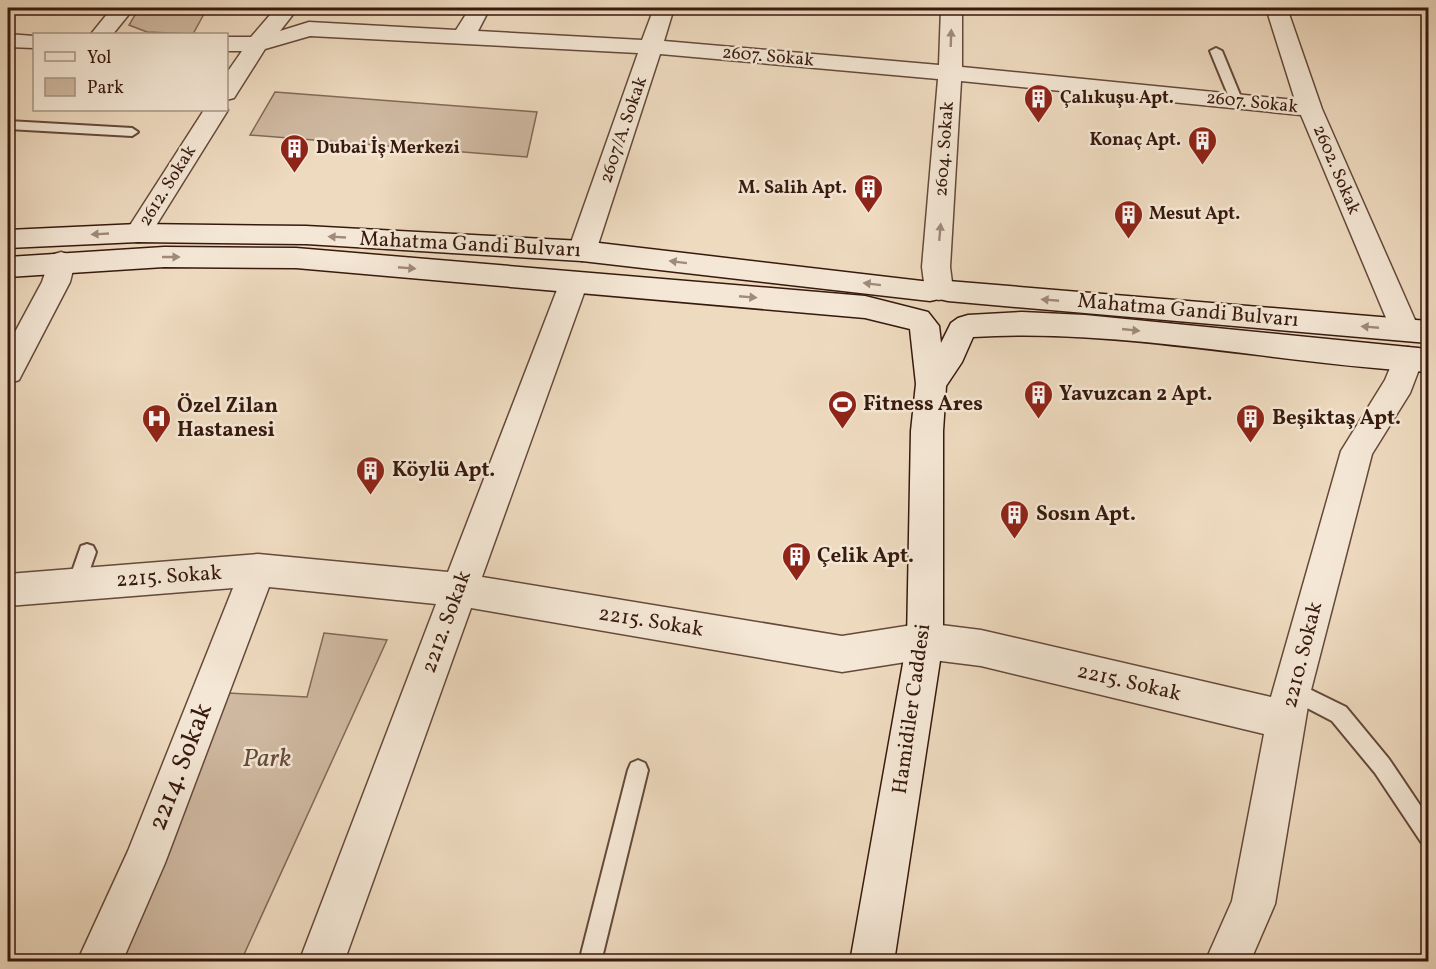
<svg xmlns="http://www.w3.org/2000/svg" width="1436" height="969" font-family="Vollkorn,serif">
  <style>
    .green { fill: #cfb9a1; stroke: #836958; stroke-width: 1.5 }
    .lines { fill: none; stroke-linecap: round; stroke-linejoin: round }
    .service-casing { stroke: #65493a; stroke-width: 4 }
    .minor-casing { stroke: #65493a; stroke-width: 3 }
    .secondary-casing { stroke: #37190e; stroke-width: 3 }
    .service { fill: #f4e7d5; fill-rule: evenodd }
    .minor { fill: #f4e7d5; fill-rule: evenodd }
    .secondary { fill: #f4e7d5; fill-rule: evenodd }
    .oneway { fill: #9f8a7b }
    .labels { text-anchor: middle; dominant-baseline: central; stroke-width: 5; stroke-linejoin: round; paint-order: stroke }
    .far-street-label { font-size: 18px; fill: #37190e; stroke: #f4e7d5 }
    .far-poi-label { font-size: 18px; font-weight: bold; fill: #37190e; stroke: #f4e7d5; text-anchor: start }
    .street-label { font-size: 21px; fill: #37190e; stroke: #f4e7d5 }
    .poi-label { font-size: 21px; font-weight: bold; fill: #37190e; stroke: #f4e7d5; text-anchor: start }
    .near-park-label { font-size: 26px; font-style: italic; fill: #65493a; stroke: #f4e7d5 }
    .near-street-label { font-size: 26px; fill: #37190e; stroke: #f4e7d5 }
  </style>
  <rect width="100%" height="100%" fill="#eedabf"/>
  <filter id="stains"><feTurbulence type="fractalNoise" baseFrequency=".00333" numOctaves="4"/><feColorMatrix values="0 0 0 0 .2 0 0 0 0 .09 0 0 0 0 .02 0 0 0 .5 -.17"/></filter>
  <radialGradient id="worn" r=".72"><stop offset=".6" stop-color="#630" stop-opacity="0"/><stop offset="1" stop-color="#630" stop-opacity=".3"/></radialGradient>
  <!-- green -->
  <g class="green">
    <polygon points="139,8 260,8 256,12 204,14 193,34 147,32 129,25"/>
    <polygon points="275,92 537,112 527,157 250,135"/>
    <polygon points="324,633 387,640 241,961 122,962 228,693 307,697"/>
  </g>
  <g class="lines">
    <defs>
      <g id="service">
        <polygon points="1216,48 1222,51 1243,102 1241,105 1237,106 1231,102 1210,51"/>
        <polygon points="8,121 132,128 138,132 132,136 8,129"/>
        <polygon points="87,544 93,546 96,552 83,589 77,591 71,589 68,583 81,546"/>
        <polygon points="1293,681 1346,707 1389,759 1428,817 1428,845 1421,842 1375,773 1332,721 1286,697 1283,690 1286,683"/>
        <polygon points="638,760 645,763 648,770 601,962 579,962 628,770 631,763"/>
      </g>
      <g id="minor">
        <polygon points="112,8 134,8 113,34 91,34"/>
        <polygon points="276,8 298,8 280,31 309,22 456,30 470,8 490,8 478,31 642,40 654,8 674,8 664,41 939,65 941,8 962,8 962,67 1295,100 1266,8 1287,8 1322,109 1419,329 1414,337 1404,340 1394,337 1301,115 961,81 950,267 953,290 949,297 939,300 929,297 925,290 922,267 938,79 660,54 596,251 592,258 582,261 572,258 568,251 638,53 310,36 265,49 234,98 226,100 226,74 242,51 226,51 226,37 251,37"/>
        <polygon points="8,34 34,36 34,48 8,47"/>
        <polygon points="226,108 228,110 147,240 138,242 129,240 125,233 204,110"/>
        <polygon points="61,252 71,255 75,262 70,282 19,380 8,384 8,345 42,282 51,255"/>
        <polygon points="574,272 584,275 588,282 482,577 842,636 925,623 981,630 1271,697 1341,451 1385,380 1397,351 1408,347 1419,351 1423,359 1410,393 1372,454 1310,694 1275,904 1250,962 1205,962 1232,901 1264,734 981,666 925,659 842,672 471,608 344,962 299,962 436,604 269,587 165,863 122,962 77,962 128,851 233,588 8,606 8,574 258,554 448,572 560,282 564,275"/>
      </g>
      <g id="secondary">
        <polygon points="138,224 306,226 582,241 939,283 948,281 1428,321 1428,343 948,301 939,299 930,301 582,261 306,244 138,242 8,248 8,230"/>
        <path d="M164,247l132,1 569,48 63,16 11,14 2,17 10,-20 7,-5 10,-3 54,-3 63,3 343,34v23c-151,-8 -302,-44 -455,-35l-11,25 -16,24 -3,45v210l-49,321h-44l57,-321 4,-210 5,-47 -6,-55 -45,-11 -569,-50 -132,-1 -156,10v-20z"/>
      </g>
    </defs>
    <!-- service casing -->
    <use href="#service" class="service-casing"/>
    <!-- minor casing -->
    <use href="#minor" class="minor-casing"/>
    <!-- secondary casing -->
    <use href="#secondary" class="secondary-casing"/>
    <!-- service -->
    <use href="#service" class="service"/>
    <!-- minor -->
    <use href="#minor" class="minor"/>
    <!-- secondary -->
    <use href="#secondary" class="secondary"/>
  </g>
  <!-- one-way arrows -->
  <defs><path id="oneway-solid" d="M-6-.8H1V-3.2L6.5 0L1 3.2V.8H-6Z" transform="scale(1.5)"/></defs>
  <g class="oneway">
    <use href="#oneway-solid" transform="translate(951 38) rotate(-88)"/>
    <use href="#oneway-solid" transform="translate(940 232) rotate(-85)"/>
    <use href="#oneway-solid" transform="translate(100 234) rotate(177)"/>
    <use href="#oneway-solid" transform="translate(337 237) rotate(-177)"/>
    <use href="#oneway-solid" transform="translate(171 257)"/>
    <use href="#oneway-solid" transform="translate(678 262) rotate(-173)"/>
    <use href="#oneway-solid" transform="translate(407 268) rotate(5)"/>
    <use href="#oneway-solid" transform="translate(872 284) rotate(-173)"/>
    <use href="#oneway-solid" transform="translate(748 297) rotate(5)"/>
    <use href="#oneway-solid" transform="translate(1050 300) rotate(-175)"/>
    <use href="#oneway-solid" transform="translate(1370 327) rotate(-175)"/>
    <use href="#oneway-solid" transform="translate(1131 330) rotate(6)"/>
  </g>
  <!-- icons -->
  <defs>
    <symbol id="building-pin" viewBox="-11 -11 22 30"><path d="M0 17L-7.5 6A9.5 9.5 0 1 1 7.5 6Z" fill="#8f2418" stroke="#f4e7d5"/><path d="M-4-6H4V6H1V3H-1V6H-4ZM-2.5-4.3h1.7v1.8h-1.7ZM.8-4.3h1.7v1.8H.8ZM-2.5-1h1.7V.8h-1.7ZM.8-1h1.7V.8H.8Z" fill="#fff"/></symbol>
    <symbol id="stadium-pin" viewBox="-11 -11 22 30"><path d="M0 17L-7.5 6A9.5 9.5 0 1 1 7.5 6Z" fill="#8f2418" stroke="#f4e7d5"/><path d="M0-5a6.5 5 0 1 0 0 10a6.5 5 0 1 0 0-10ZM-3.5-1.8h7v3.6h-7Z" fill="#fff"/></symbol>
    <symbol id="hospital-pin" viewBox="-11 -11 22 30"><path d="M0 17L-7.5 6A9.5 9.5 0 1 1 7.5 6Z" fill="#8f2418" stroke="#f4e7d5"/><path d="M-5-5h3v3.5h4V-5h3V5h-3V1.5h-4V5h-3Z" fill="#fff"/></symbol>
  </defs>
  <g fill-rule="evenodd">
    <use href="#building-pin" x="1022" y="82" width="33" height="45"/>
    <use href="#building-pin" x="1186" y="124" width="33" height="45"/>
    <use href="#building-pin" x="278" y="132" width="33" height="45"/>
    <use href="#building-pin" x="852" y="172" width="33" height="45"/>
    <use href="#building-pin" x="1112" y="198" width="33" height="45"/>
    <use href="#building-pin" x="1022" y="378" width="33" height="45"/>
    <use href="#stadium-pin" x="826" y="388" width="33" height="45"/>
    <use href="#hospital-pin" x="140" y="402" width="33" height="45"/>
    <use href="#building-pin" x="1234" y="402" width="33" height="45"/>
    <use href="#building-pin" x="354" y="454" width="33" height="45"/>
    <use href="#building-pin" x="998" y="498" width="33" height="45"/>
    <use href="#building-pin" x="780" y="540" width="33" height="45"/>
  </g>
  <g class="labels">
    <!-- far-street labels -->
    <g class="far-street-label">
      <text transform="translate(768 57) rotate(5)">2607. Sokak</text>
      <text transform="translate(1252 103) rotate(6)">2607. Sokak</text>
      <text transform="translate(624 130) rotate(-71)">2607/A. Sokak</text>
      <text transform="translate(945 149) rotate(-86)">2604. Sokak</text>
      <text transform="translate(1336 170) rotate(67)">2602. Sokak</text>
      <text transform="translate(168 186) rotate(-58)">2612. Sokak</text>
    </g>
    <!-- far-poi labels -->
    <g class="far-poi-label">
      <text x="1060" y="98">Çalıkuşu Apt.</text>
      <text x="1181" y="140" text-anchor="end">Konaç Apt.</text>
      <text x="316" y="148">Dubai İş Merkezi</text>
      <text x="847" y="188" text-anchor="end">M. Salih Apt.</text>
      <text x="1149" y="214">Mesut Apt.</text>
    </g>
    <!-- street labels -->
    <g class="street-label">
      <text transform="translate(470 245) rotate(3)">Mahatma Gandi Bulvarı</text>
      <text transform="translate(1188 311) rotate(5)">Mahatma Gandi Bulvarı</text>
      <text transform="translate(169 577) rotate(-4)">2215. Sokak</text>
      <text transform="translate(447 622) rotate(-70)">2212. Sokak</text>
      <text transform="translate(651 622) rotate(9)">2215. Sokak</text>
      <text transform="translate(1303 655) rotate(-76)">2210. Sokak</text>
      <text transform="translate(1129 683) rotate(13)">2215. Sokak</text>
      <text transform="translate(912 709) rotate(-82)">Hamidiler Caddesi</text>
    </g>
    <!-- poi labels -->
    <g class="poi-label">
      <text x="1059" y="394">Yavuzcan 2 Apt.</text>
      <text x="863" y="404">Fitness Ares</text>
      <text x="177" y="406">Özel Zilan<tspan x="177" dy="24">Hastanesi</tspan></text>
      <text x="1272" y="418">Beşiktaş Apt.</text>
      <text x="392" y="470">Köylü Apt.</text>
      <text x="1036" y="514">Sosın Apt.</text>
      <text x="817" y="556">Çelik Apt.</text>
    </g>
    <!-- near-park labels -->
    <g class="near-park-label">
      <text x="267" y="759">Park</text>
    </g>
    <!-- near-street labels -->
    <g class="near-street-label">
      <text transform="translate(181 767) rotate(-69)">2214. Sokak</text>
    </g>
  </g>
  <!-- margin -->
  <rect width="1436" height="969" fill="none" stroke="#eedabf" stroke-width="30"/>
  <rect x="9" y="9" width="1418" height="951" fill="none" stroke="#37190e" stroke-width="3"/>
  <rect x="15" y="15" width="1406" height="939" fill="none" stroke="#37190e" stroke-width="1.5"/>
  <!-- legend -->
  <rect x="33" y="33" width="195" height="78" fill="#f4e7d5" stroke="#a89585" stroke-width="1.5"/>
  <rect x="45" y="52" width="30" height="9" fill="#f4e7d5" stroke="#a89585" stroke-width="1.5"/>
  <text x="87" y="63" font-size="18" fill="#37190e">Yol</text>
  <rect x="45" y="78" width="30" height="18" fill="#cfb9a1" stroke="#a89585" stroke-width="1.5"/>
  <text x="87" y="93" font-size="18" fill="#37190e">Park</text>
  <rect width="100%" height="100%" filter="url(#stains)"/>
  <rect width="100%" height="100%" fill="url(#worn)"/>
</svg>
